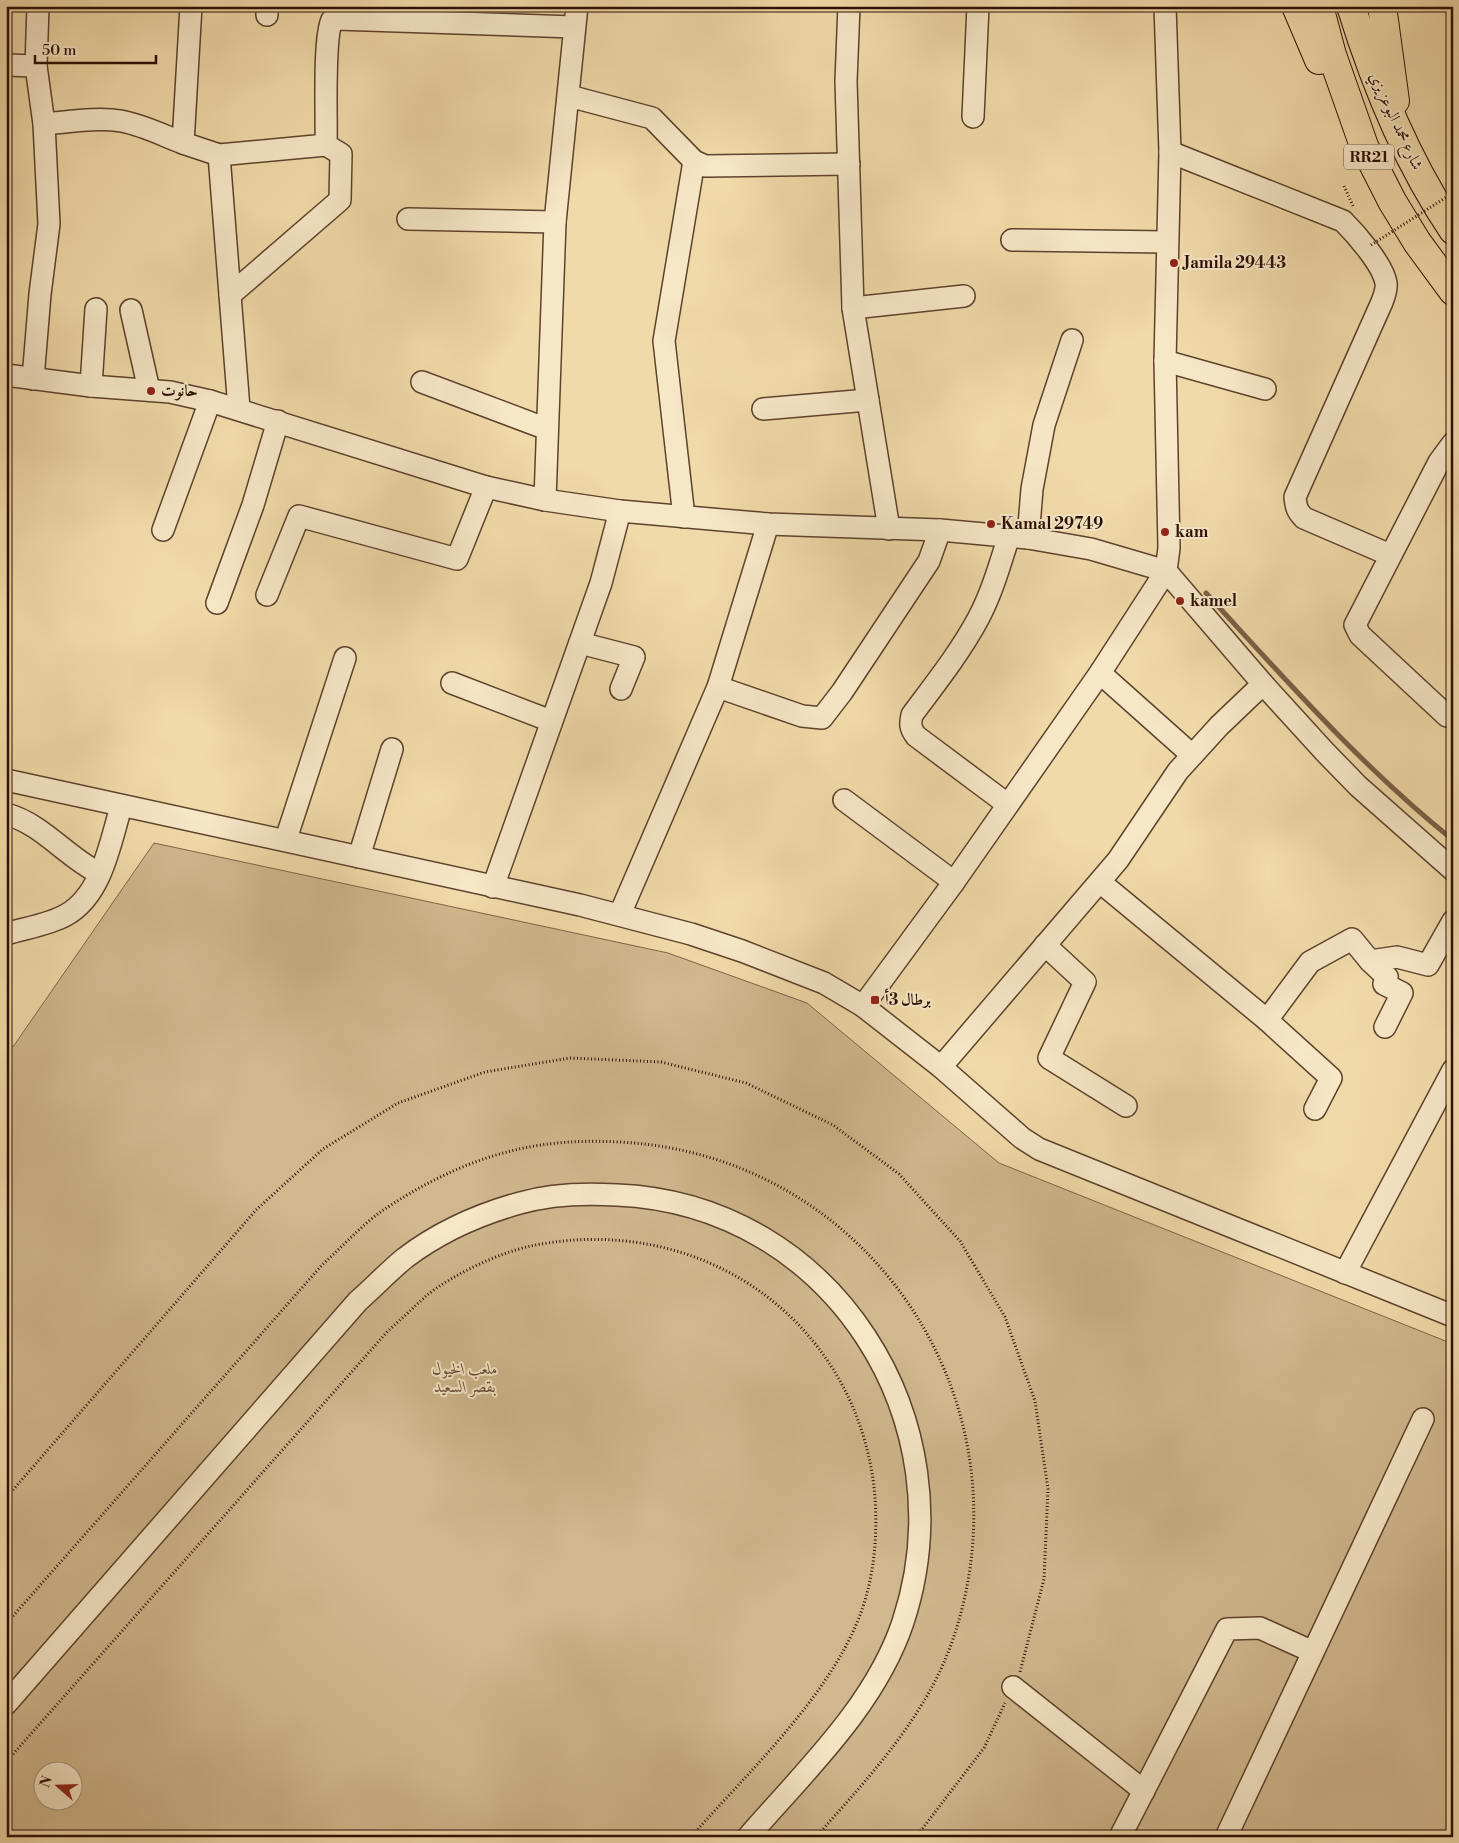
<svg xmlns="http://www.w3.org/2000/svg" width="1459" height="1843" font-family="'Libre Bodoni',Amiri,serif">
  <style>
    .green { fill: #d0b78d; stroke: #7e6348; fill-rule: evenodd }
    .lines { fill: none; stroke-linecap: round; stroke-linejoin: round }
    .stream { stroke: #7a5f45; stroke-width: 5 }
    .minor-casing { stroke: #5d422d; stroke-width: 24 }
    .highway-casing { stroke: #2c0f04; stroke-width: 30 }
    .path { stroke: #2c0f04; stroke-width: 3; stroke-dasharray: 1 2.5; stroke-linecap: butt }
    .minor { stroke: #f6e7c7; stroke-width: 21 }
    .highway { stroke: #f1daa9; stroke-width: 28 }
    .path-bridge { stroke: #2c0f04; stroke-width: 3; stroke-dasharray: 1 2.5; stroke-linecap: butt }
    .poi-dot { fill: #8f2418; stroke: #f6e7c7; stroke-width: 2 }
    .labels { text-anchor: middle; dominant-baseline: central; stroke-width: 4; stroke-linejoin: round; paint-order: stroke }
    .shield { fill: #f6e7c7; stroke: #69503e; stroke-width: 1 }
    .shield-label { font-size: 15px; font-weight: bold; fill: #2c0f04 }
    .street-label { font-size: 16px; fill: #2c0f04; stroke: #f6e7c7 }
    .poi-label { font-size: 16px; font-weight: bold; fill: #2c0f04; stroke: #f6e7c7; text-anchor: start }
    .park-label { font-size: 16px; font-style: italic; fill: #654a34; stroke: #f6e7c7 }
  </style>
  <rect width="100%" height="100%" fill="#f1daa9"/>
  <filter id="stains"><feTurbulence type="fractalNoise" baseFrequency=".004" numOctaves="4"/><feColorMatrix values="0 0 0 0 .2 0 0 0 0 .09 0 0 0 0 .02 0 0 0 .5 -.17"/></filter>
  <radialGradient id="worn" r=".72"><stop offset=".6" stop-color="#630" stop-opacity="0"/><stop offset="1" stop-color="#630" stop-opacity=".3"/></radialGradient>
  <!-- green -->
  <path class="green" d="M154,843l514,110 139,50 192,160 454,181v493h-1447v-780zM42,1770h30v30h-30z"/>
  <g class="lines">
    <!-- stream -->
    <path class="stream" d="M1206,593c79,86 156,174 247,247"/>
    <defs>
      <g id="minor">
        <path d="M191,6l-8,137 36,12 107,-10c1,-25 -3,-106 6,-125l5,-1 237,8"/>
        <polyline points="849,6 846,81 853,308 889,529"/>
        <polyline points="267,15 267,6"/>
        <polyline points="6,65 36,66"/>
        <polyline points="569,96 652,118 694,161 705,166 849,164"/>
        <polyline points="973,117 978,6"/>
        <path d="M44,124c25,-2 52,-7 77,-3 22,4 41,14 62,22"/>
        <path d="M1170,152l173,69c14,14 40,44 43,62 1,7 -2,13 -4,19l-87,195c1,10 2,14 9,21l86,37"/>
        <polyline points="219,155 239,409"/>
        <polyline points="408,219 555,222"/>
        <polyline points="1012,240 1167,242"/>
        <polyline points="230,295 340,200 341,154 326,145"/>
        <polyline points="853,308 964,296"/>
        <polyline points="131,310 149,390"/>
        <polyline points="1165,361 1265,389"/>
        <polyline points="6,375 91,386 170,392 210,401 486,487 545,500 620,511 768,524 940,530 1028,538 1091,549 1166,571 1263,684 1324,751 1358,786 1453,870"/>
        <polyline points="33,379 40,294 49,224 44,124 36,66 38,6"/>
        <polyline points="422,382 547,429"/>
        <polyline points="91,386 96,309"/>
        <polyline points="763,409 868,400"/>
        <polyline points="1453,443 1439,462 1355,625 1360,635 1447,716 1453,717"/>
        <polyline points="545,500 555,222 577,6"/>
        <polyline points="684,517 664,341 694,161"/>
        <polyline points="163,530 210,401"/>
        <polyline points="1028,538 1032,489 1044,425 1072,340"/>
        <polyline points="267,595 299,516 457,559 486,487"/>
        <polyline points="217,603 253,505 278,421"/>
        <polyline points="580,643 634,657 621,689"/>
        <polyline points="1100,673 1192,755"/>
        <polyline points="452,683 551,721"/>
        <polyline points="718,687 802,716 822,718 842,692 929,561 940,530"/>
        <polyline points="6,780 580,905 691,934 742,951 824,983 863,1006 941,1067 1022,1138 1039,1149 1453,1316"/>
        <polyline points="844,800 954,882"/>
        <path d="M1007,804l-91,-68c-6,-8 -6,-12 -4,-21 23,-31 47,-61 66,-96 14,-26 22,-55 31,-83"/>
        <path d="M6,814c37,10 60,43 93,59"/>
        <polyline points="286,839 345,658"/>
        <polyline points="359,857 392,749"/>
        <polyline points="1100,882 1267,1020 1331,1078 1315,1109"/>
        <polyline points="493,887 601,583 620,511"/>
        <polyline points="620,914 718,687 768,524"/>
        <path d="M6,934c19,-6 42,-9 60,-19 36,-20 44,-72 55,-108"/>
        <polyline points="1045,945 1085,982 1049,1058 1126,1106"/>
        <polyline points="863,1006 954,882 1100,673 1166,571 1169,548 1165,361 1170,152 1165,6"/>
        <polyline points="1267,1020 1310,962 1352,939 1370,961"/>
        <polyline points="1385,1027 1402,993 1384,984 1387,977 1370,961 1397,957 1428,965 1453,921"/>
        <polyline points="941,1067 1118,860 1178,771 1219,726 1263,684"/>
        <polyline points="1345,1273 1453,1070"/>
        <polyline points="1013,1687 1144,1791"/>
        <path d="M6,1704l352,-403c16,-14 31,-30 47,-43 33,-25 75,-44 115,-55 31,-9 65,-10 97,-8 216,9 352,227 286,427 -28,84 -99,150 -155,215"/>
        <polyline points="1120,1837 1227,1629 1260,1628 1313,1652"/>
        <polyline points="1226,1837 1423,1419"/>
      </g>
      <g id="highway">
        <polyline points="1296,6 1319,60"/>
        <polyline points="1319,6 1332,55 1364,146 1392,201 1417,242 1453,291"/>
        <path d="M1351,6c24,78 56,156 102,224"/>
        <polyline points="1382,6 1395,101"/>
      </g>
    </defs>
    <!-- minor casing -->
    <use href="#minor" class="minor-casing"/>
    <!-- highway casing -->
    <use href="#highway" class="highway-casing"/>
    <!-- path -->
    <g class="path">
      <polyline points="1451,135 1453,138"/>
      <polyline points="1344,186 1353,206"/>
      <polyline points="6,1498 256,1210 323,1149 398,1103 485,1072 570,1058 661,1062 746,1083 833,1125 899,1174 960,1241 1005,1317 1035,1401 1048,1489 1044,1579 1020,1672"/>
      <path d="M6,1624l316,-359c19,-17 37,-37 57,-52 39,-27 86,-51 132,-62 35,-9 72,-11 108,-9 250,12 415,260 334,497 -26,77 -84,138 -137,198"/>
      <path d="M6,1762l381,-430c13,-12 26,-24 39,-36 26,-21 72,-43 105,-50 163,-34 317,66 342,233 6,44 3,94 -13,136 -31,82 -111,156 -169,222"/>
      <polyline points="916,1837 984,1748 1005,1703"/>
    </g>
    <!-- minor -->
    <use href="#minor" class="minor"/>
    <!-- highway -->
    <use href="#highway" class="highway"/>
    <!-- path-bridge -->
    <polyline class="path-bridge" points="1371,245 1453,193"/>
  </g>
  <!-- markers -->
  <g class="poi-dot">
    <circle cx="1174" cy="263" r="5"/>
    <circle cx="151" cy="391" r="5"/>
    <circle cx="991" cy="524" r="5"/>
    <circle cx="1165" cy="532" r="5"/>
    <circle cx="1180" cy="601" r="5"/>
    <rect x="870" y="995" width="10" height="10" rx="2.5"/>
  </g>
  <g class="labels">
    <!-- shield labels -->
    <rect class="shield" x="1344" y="144.5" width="50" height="25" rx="4"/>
    <g class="shield-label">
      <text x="1369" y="157">RR21</text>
    </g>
    <!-- street labels -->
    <g class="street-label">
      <text transform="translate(1396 121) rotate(65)">شارع محمد البوعزيزي</text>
    </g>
    <!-- poi labels -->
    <g class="poi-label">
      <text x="1184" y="263">Jamila 29443</text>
      <text x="161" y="391">حانوت</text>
      <text x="1001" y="524">Kamal 29749</text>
      <text x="1175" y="532">kam</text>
      <text x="1190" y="601">kamel</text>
      <text x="885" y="1000">برطال 3أ</text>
    </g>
    <!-- park labels -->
    <g class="park-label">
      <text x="465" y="1369">ملعب الخيول<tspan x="465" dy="18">بقصر السعيد</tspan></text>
    </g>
  </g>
  <!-- margin -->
  <rect width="1459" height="1843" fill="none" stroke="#f1daa9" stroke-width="25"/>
  <rect x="8" y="8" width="1444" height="1828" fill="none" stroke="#2c0f04" stroke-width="2.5"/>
  <rect x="12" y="12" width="1434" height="1818" fill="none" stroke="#2c0f04"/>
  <!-- north arrow -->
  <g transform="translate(58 1786) rotate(290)"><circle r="24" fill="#f6e7c7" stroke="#a59179"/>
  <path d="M0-4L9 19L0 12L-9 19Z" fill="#8f2418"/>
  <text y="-8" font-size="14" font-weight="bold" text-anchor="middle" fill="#2c0f04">N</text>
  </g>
  <!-- scale -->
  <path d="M35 55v8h121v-8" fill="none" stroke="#2c0f04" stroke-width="2.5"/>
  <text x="42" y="55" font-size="15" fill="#2c0f04" stroke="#f6e7c7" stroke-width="4" paint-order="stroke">50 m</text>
  <rect width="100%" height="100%" filter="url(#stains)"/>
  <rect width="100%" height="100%" fill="url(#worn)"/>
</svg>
